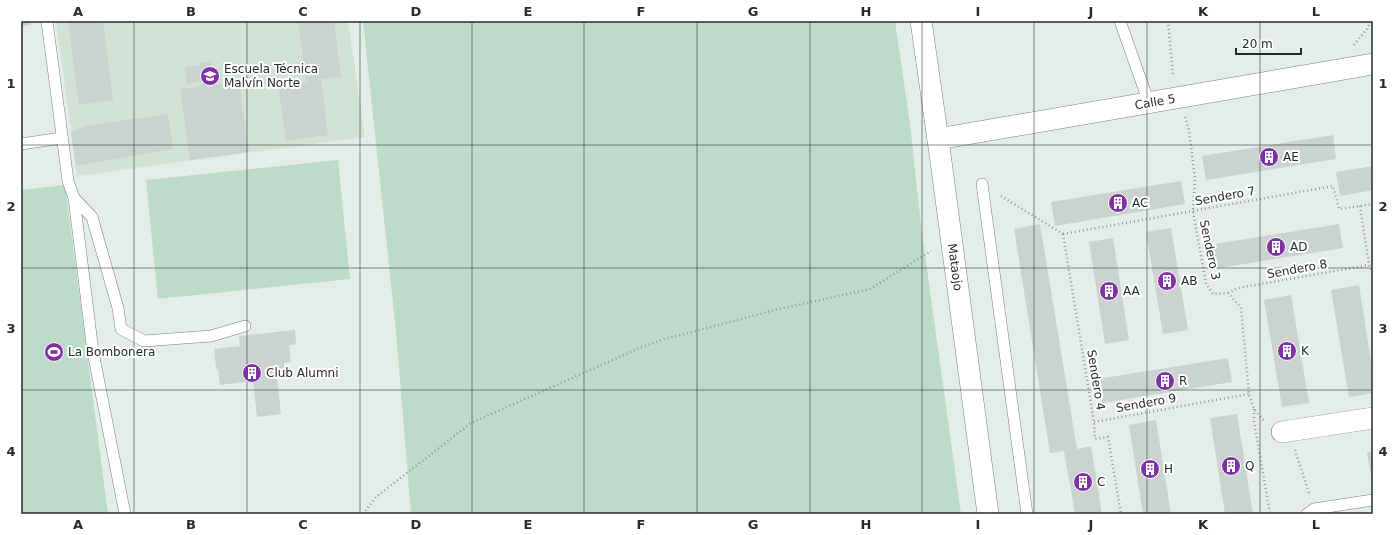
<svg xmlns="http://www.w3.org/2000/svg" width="1394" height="535" font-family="'DejaVu Sans',sans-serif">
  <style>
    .built { fill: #d2e2d9 }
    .green { fill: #bcdbcb }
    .building { fill: #cbd3cf }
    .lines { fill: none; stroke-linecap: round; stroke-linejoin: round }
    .service-casing { stroke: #78807c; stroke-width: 12 }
    .minor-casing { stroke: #78807c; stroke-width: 22 }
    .path { stroke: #939996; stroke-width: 2.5; stroke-dasharray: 1 3; stroke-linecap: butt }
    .service { stroke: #fff; stroke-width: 11 }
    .minor { stroke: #fff; stroke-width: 21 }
    .grid { fill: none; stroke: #272b29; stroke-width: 1; stroke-opacity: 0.55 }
    .labels { text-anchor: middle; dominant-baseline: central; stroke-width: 4; stroke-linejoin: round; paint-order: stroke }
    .poi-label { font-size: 12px; fill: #272b29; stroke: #fff; text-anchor: start }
    .street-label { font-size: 12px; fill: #272b29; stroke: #fff }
    .neatline { fill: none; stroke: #272b29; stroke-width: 1.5 }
    .grid-label { font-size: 13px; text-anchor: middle; font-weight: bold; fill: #272b29 }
  </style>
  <rect width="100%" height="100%" fill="#e4ede8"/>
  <!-- built -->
  <polygon class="built" points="56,21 348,21 365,137 77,176"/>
  <!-- green -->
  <g class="green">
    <polygon points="363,21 895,21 910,124 921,226 961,514 411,514 396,332"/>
    <polygon points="338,160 350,279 158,299 146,180"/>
    <polygon points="65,185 108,514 21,514 21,190"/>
  </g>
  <!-- building -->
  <g class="building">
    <polygon points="21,21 30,21 31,25 21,26"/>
    <polygon points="68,21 103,21 113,100 79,105"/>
    <polygon points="298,21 334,21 341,77 321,79 328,135 286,141 278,85 306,82"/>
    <polygon points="211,61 215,85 239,82 249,152 190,160 180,89 203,86 202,81 187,84 185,67 200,65 200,63"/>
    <polygon points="168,114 173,149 76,166 71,132 85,126"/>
    <polygon points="1333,135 1336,159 1206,180 1202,156"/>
    <polygon points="1373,166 1373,190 1340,196 1336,172"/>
    <polygon points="1181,181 1185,204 1055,226 1051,202"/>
    <polygon points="1040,224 1077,449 1091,446 1102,514 1075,514 1064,451 1050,453 1014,229"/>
    <polygon points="1339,224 1343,248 1213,269 1209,245"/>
    <polygon points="1171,228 1188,330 1163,334 1146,232"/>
    <polygon points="1113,238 1129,340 1105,344 1089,242"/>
    <polygon points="1359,285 1373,375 1373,393 1349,397 1331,290"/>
    <polygon points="1291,295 1309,403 1282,407 1264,300"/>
    <polygon points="295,330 296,344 289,345 291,362 284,363 286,376 277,377 281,414 257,417 253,381 220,385 218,369 216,369 214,349 240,346 239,336"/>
    <polygon points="1228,358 1232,382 1102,403 1098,379"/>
    <polygon points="1237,414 1253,514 1225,514 1210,418"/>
    <polygon points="1156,420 1171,514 1143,514 1129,425"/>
    <polygon points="1373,451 1373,482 1372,482 1367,452"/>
  </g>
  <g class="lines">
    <defs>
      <g id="service">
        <polyline points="47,21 68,181 74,198 93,352 125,514"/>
        <polyline points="1120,21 1149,103"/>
        <polyline points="21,144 62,138"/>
        <polyline points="982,184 1027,514"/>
        <polyline points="74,198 92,217 118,308 121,329 144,341 211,336 245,326"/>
        <polyline points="1307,514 1314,509 1373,500"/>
      </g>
      <g id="minor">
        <polyline points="921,21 940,154 988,514"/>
        <polyline points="938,139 1373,64"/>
        <polyline points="1282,432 1373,418"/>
      </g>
    </defs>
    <!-- service casing -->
    <use href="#service" class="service-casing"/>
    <!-- minor casing -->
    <use href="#minor" class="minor-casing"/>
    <!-- path -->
    <g class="path">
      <polyline points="1168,21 1173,76"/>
      <polyline points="1354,45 1367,29 1371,21"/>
      <polyline points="1185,117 1189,130 1195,179 1193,211 1206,284 1213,294 1228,293 1241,308 1249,394 1254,409 1265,422"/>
      <polyline points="1001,196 1063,234"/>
      <polyline points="1360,206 1369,265 1373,272"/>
      <polyline points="1063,234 1333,186 1339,209 1373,204"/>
      <polyline points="1063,234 1094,422 1095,439 1108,437 1121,514"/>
      <polyline points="1228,293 1238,288 1369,265"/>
      <polyline points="1254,409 1254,421 1270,514"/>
      <polyline points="1094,422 1249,394"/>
      <polyline points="1295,450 1309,493"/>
      <polyline points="363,514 376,497 471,423 642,347 665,339 775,310 870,289 931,251"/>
    </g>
    <!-- service -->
    <use href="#service" class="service"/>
    <!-- minor -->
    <use href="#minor" class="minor"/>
  </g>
  <!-- grid -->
  <path class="grid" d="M134,21v493M247,21v493M360,21v493M472,21v493M584,21v493M697,21v493M810,21v493M922,21v493M1034,21v493M1147,21v493M1260,21v493M21,145h1352M21,268h1352M21,390h1352"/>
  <!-- icons -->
  <defs>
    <symbol id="school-disc" viewBox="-11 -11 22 22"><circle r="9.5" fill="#7e31a2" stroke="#fff"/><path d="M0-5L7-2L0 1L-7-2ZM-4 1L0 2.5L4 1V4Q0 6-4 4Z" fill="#fff"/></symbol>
    <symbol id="building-disc" viewBox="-11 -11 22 22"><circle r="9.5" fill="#7e31a2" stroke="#fff"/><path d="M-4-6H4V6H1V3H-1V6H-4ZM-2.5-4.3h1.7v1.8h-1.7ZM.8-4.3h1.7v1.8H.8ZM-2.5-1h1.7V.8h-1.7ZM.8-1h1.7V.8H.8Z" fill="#fff"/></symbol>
    <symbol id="stadium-disc" viewBox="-11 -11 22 22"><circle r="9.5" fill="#7e31a2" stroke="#fff"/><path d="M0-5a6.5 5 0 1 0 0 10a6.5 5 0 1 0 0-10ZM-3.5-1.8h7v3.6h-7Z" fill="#fff"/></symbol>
  </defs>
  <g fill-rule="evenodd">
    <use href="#school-disc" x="199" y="65" width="22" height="22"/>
    <use href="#building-disc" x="1258" y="146" width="22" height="22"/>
    <use href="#building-disc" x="1107" y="192" width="22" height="22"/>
    <use href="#building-disc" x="1265" y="236" width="22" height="22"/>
    <use href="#building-disc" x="1156" y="270" width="22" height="22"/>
    <use href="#building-disc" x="1098" y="280" width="22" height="22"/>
    <use href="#building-disc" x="1276" y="340" width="22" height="22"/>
    <use href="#stadium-disc" x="43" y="341" width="22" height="22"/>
    <use href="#building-disc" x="241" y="362" width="22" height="22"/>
    <use href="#building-disc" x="1154" y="370" width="22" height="22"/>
    <use href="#building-disc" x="1220" y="455" width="22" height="22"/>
    <use href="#building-disc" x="1139" y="458" width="22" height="22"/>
    <use href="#building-disc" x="1072" y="471" width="22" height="22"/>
  </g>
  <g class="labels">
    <!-- poi labels -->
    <g class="poi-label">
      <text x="224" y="69">Escuela Técnica<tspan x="224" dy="14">Malvín Norte</tspan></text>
      <text x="1283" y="157">AE</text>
      <text x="1132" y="203">AC</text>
      <text x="1290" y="247">AD</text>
      <text x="1181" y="281">AB</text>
      <text x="1123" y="291">AA</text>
      <text x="1301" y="351">K</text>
      <text x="68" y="352">La Bombonera</text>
      <text x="266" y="373">Club Alumni</text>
      <text x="1179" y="381">R</text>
      <text x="1245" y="466">Q</text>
      <text x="1164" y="469">H</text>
      <text x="1097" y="482">C</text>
    </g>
    <!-- street labels -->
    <g class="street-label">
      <text transform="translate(1155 102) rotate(-10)">Calle 5</text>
      <text transform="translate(1225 196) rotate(-10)">Sendero 7</text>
      <text transform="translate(1210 250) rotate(78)">Sendero 3</text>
      <text transform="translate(955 267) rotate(82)">Mataojo</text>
      <text transform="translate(1297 269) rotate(-10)">Sendero 8</text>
      <text transform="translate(1096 380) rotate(81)">Sendero 4</text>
      <text transform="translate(1146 403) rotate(-10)">Sendero 9</text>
    </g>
  </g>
  <!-- border -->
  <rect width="1394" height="535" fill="none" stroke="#ffffff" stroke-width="44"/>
  <!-- scale -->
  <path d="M1236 48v6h65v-6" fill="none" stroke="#272b29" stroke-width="2"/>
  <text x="1242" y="48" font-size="12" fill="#272b29" stroke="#ffffff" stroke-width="3" paint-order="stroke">20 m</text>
  <rect x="22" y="22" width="1350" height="491" class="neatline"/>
  <g class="grid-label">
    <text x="78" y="16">A</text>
    <text x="191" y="16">B</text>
    <text x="303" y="16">C</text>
    <text x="416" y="16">D</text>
    <text x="528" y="16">E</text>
    <text x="641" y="16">F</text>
    <text x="753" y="16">G</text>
    <text x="866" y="16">H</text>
    <text x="978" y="16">I</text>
    <text x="1091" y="16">J</text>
    <text x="1203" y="16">K</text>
    <text x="1316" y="16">L</text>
    <text x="11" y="88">1</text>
    <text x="1383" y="88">1</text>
    <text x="11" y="211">2</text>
    <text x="1383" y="211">2</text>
    <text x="11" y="333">3</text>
    <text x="1383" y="333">3</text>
    <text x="11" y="456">4</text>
    <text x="1383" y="456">4</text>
    <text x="78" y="529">A</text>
    <text x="191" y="529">B</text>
    <text x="303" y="529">C</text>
    <text x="416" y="529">D</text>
    <text x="528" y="529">E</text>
    <text x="641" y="529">F</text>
    <text x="753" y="529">G</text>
    <text x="866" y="529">H</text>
    <text x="978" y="529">I</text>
    <text x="1091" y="529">J</text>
    <text x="1203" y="529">K</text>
    <text x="1316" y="529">L</text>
  </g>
</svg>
